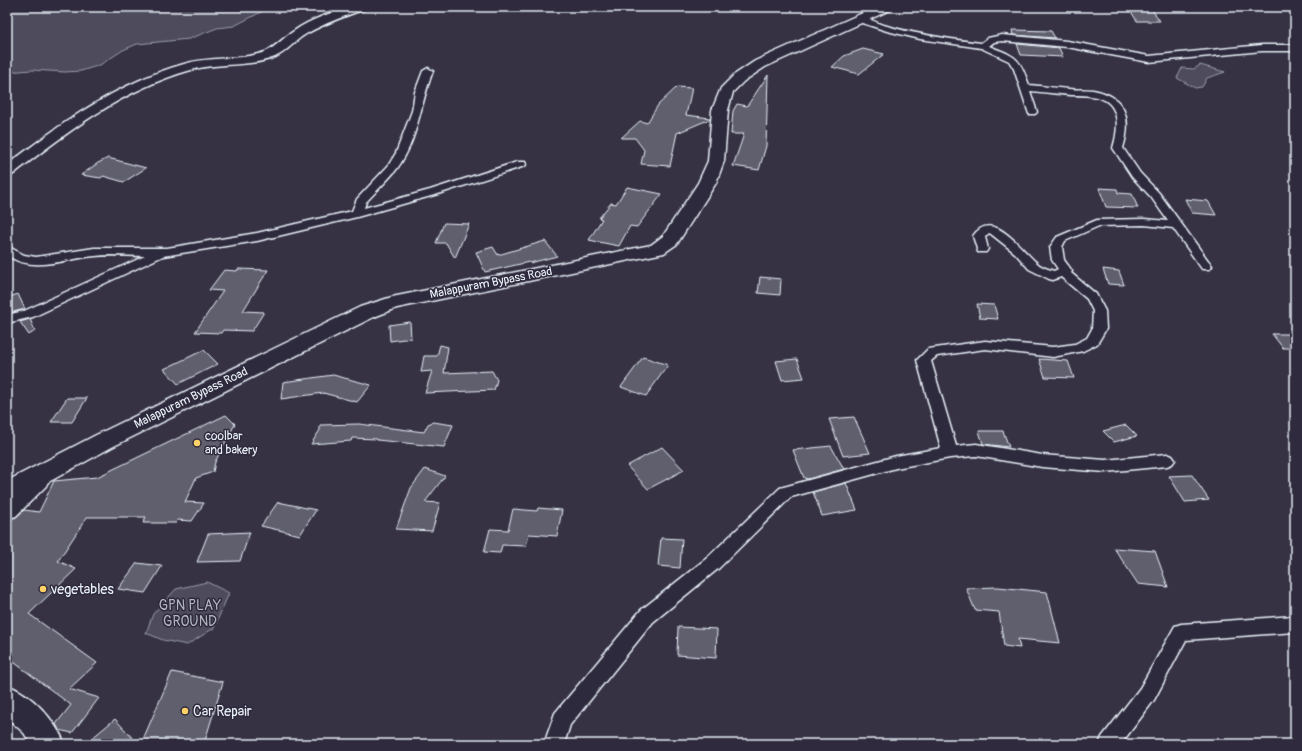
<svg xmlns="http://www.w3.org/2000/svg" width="1302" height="751" font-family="Pangolin,sans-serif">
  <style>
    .green { fill: #4d4b5c; stroke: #9a9eaa }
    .building { fill: #605e6e; stroke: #e8f1f8 }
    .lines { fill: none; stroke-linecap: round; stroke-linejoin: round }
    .street-casing { stroke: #e8f1f8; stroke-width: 3 }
    .secondary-casing { stroke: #e8f1f8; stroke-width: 3 }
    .primary-casing { stroke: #e8f1f8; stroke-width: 3 }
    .highway-casing { stroke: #e8f1f8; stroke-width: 3 }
    .street { fill: #2f2a3d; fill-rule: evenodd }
    .secondary { fill: #2f2a3d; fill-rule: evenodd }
    .primary { fill: #2f2a3d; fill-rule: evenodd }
    .highway { fill: #2f2a3d; fill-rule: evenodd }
    .poi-dot { fill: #ffd166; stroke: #2f2a3d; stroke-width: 1.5 }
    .labels { text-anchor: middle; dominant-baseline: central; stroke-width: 3; stroke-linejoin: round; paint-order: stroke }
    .street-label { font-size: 12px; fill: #e8f1f8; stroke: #2f2a3d }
    .poi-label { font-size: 12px; fill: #e8f1f8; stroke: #2f2a3d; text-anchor: start }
    .near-poi-label { font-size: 14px; fill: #e8f1f8; stroke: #2f2a3d; text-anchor: start }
    .near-park-label { font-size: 14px; fill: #b2b7c1; stroke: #2f2a3d }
  </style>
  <rect width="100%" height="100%" fill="#363244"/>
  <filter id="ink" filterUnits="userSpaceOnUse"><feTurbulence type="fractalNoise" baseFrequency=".025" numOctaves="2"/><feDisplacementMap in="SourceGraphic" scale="8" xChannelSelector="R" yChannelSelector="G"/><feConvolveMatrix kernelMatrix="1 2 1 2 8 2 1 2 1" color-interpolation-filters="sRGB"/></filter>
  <g filter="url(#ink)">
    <!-- green -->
    <g class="green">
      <polygon points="7,7 267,7 263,11 234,26 217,28 189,39 137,44 123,50 100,65 81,71 65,72 32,70 7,72"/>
      <polygon points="1200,65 1225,72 1207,78 1202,87 1195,88 1177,78 1182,68 1194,69"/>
      <polygon points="207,582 229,593 214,628 187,645 163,640 146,633 153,614 176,589"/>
    </g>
    <!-- building -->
    <g class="building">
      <polygon points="1128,7 1150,7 1160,21 1137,21"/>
      <polygon points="1012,30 1051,31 1055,38 1013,35"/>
      <polygon points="1017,44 1059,48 1063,57 1021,55"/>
      <polygon points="863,49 884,54 859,74 832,67 844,56"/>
      <polygon points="768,75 766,146 759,170 733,166 744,134 731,134 733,111 737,104 747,106"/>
      <polygon points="677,87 692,88 686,115 710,118 710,119 677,133 670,166 641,164 644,150 635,138 621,138 640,121 647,123 658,105"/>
      <polygon points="108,158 146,168 124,182 103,176 101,178 81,175 98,163"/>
      <polygon points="627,187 662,194 637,227 630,226 619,246 589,240 602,219 599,218 611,203 616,204"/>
      <polygon points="1099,188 1117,189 1118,193 1132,194 1138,208 1106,207"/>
      <polygon points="1185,199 1208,201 1216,215 1192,213"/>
      <polygon points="444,223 469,224 455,258 446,243 436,243"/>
      <polygon points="545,241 557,256 530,263 529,262 485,272 476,252 493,247 498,255"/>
      <polygon points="238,269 268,270 243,311 264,312 252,331 223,330 221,333 195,332 223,291 209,290 224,270 237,271"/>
      <polygon points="1103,269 1119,271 1124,285 1108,284"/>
      <polygon points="760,277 781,279 780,295 758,293"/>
      <polygon points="18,294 25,309 13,312 7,304 7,298"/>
      <polygon points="977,304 994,305 998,319 980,318"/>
      <polygon points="30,319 35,331 29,335 20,322"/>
      <polygon points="410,322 411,338 390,341 389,325"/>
      <polygon points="1272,334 1295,334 1295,348 1283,348"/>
      <polygon points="440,345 448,347 444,373 492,371 497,380 494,390 425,393 432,371 421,372 424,356 437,356"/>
      <polygon points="204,350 218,364 178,384 164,369"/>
      <polygon points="643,357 668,365 646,396 621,387"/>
      <polygon points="797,359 804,378 782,380 776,361"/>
      <polygon points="1039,359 1068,361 1074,378 1045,377"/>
      <polygon points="333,375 371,385 357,402 323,393 281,399 283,382"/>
      <polygon points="67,398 87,398 72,422 51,422"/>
      <polygon points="226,415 235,424 215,462 213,472 196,478 185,502 204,503 192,521 177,520 176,523 143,523 146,517 87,517 58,561 76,569 29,614 97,663 69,689 99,698 72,733 59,730 56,724 71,705 7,657 7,520 16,517 24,510 39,512 54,481 97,477"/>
      <polygon points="854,417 870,453 843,456 829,419"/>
      <polygon points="433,422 453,425 444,447 377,440 377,439 352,438 351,441 311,444 320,430 320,425 359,424 424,432 428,424"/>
      <polygon points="1126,425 1137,436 1114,442 1103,431"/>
      <polygon points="979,431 1003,431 1009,447 983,444"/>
      <polygon points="831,446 844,469 808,479 804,478 793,450"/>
      <polygon points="662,447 684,470 648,489 627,466"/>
      <polygon points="425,469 445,476 425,502 440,503 432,531 396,529 411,488"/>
      <polygon points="1192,475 1209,500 1185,502 1169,476"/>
      <polygon points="846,483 857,510 822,516 813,492"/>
      <polygon points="278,502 316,510 300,535 261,526"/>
      <polygon points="538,508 562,510 557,536 529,534 526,546 502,545 500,553 484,552 490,529 508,530 513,509 537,511"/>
      <polygon points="250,532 240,561 197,562 208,534"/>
      <polygon points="661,538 682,539 680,568 658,566"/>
      <polygon points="1114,548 1155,551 1168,587 1138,584"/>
      <polygon points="137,563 162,566 145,593 118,589"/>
      <polygon points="998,587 1047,592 1060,643 1018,639 1020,648 1004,646 999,612 975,610 966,588"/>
      <polygon points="678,627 717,629 716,658 677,655"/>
      <polygon points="172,672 223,682 204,744 141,744"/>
      <polygon points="115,719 138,744 85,744"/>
    </g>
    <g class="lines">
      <defs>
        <g id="street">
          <path d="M856,17c8,-1 17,4 24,7 33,10 67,15 101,19l7,-5 14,-3 65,6 82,15 113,-11h33v6h-33l-113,11 -82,-15 -65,-6 -8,1 -5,4c27,11 30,10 40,39 13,1 26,3 40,4 8,1 16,0 24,1 33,6 39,29 30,58l17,25 19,20 53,73 -2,3h-8l-29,-41 -29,-3 -45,1 -34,15 -3,6 2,13 8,11 -1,2 25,21 9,17 1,18 -9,15 -14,7 -30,6 -68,-8 -48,7 -6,5 25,85 20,-2 66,11 63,5 62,-6 5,2 3,4 -3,4 -5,2 -62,6 -63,-5 -66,-11 -26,2 -54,10 -105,29 -72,71 -66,54 -83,103 -6,19h-20l11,-31 86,-103 66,-52 73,-70 116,-32 45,-8 -24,-88 11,-11 57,-8 68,6 22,-3 12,-6 5,-9 1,-18 -6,-12 -26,-22 -8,3 -4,-1 -20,-10 -14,-16 -24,-19 -2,-1 -4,4 3,12 -2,3h-8l-5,-16c20,-29 48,14 64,27 4,4 11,6 17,8l4,-2 -6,-9 -2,-13 7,-10 40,-17 47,-1 24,2 -17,-24 -19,-20 -19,-29c6,-20 8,-46 -17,-51 -8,-2 -17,-2 -25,-2 -14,-1 -27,-3 -41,-4l7,21 -2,2h-6l-15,-45 -5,-8 -28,-13 -61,-9 -33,-8 -31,-10z"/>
          <path d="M428,68l5,3c-13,32 -15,71 -37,99 -9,11 -20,21 -30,32l-2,6 66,-18 87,-28h8l1,2 -1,2 -87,28 -81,23 -100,24 -94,15 -130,61 -26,6v-8l17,-4 121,-55c-17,0 -34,-2 -50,0 -29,2 -62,18 -88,-1v-9l17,9 12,2 58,-9h73l90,-15 95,-22 5,-12 31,-33 8,-13 16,-42 3,-19 8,-21z"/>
          <polygon points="1295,616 1295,632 1186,640 1154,700 1121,744 1099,744 1102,737 1140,688 1175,626 1181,624"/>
        </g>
        <path id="secondary" d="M350,7h17l-2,2c-20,7 -40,14 -59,25 -11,6 -19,18 -31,23 -27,11 -57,5 -84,13 -68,19 -124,62 -179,105l-5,2v-12c55,-42 110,-82 177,-101 26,-8 56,-3 81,-12 11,-5 19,-15 29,-21 17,-12 37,-18 56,-24z"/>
        <g id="primary">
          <polygon points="37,470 46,472 49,479 46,486 16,516 7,519 7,493 28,472"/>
          <path d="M7,685c26,10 47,34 58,59h-34l-7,-11 -17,-15z"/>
        </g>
        <polygon id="highway" points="876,7 892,7 890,10 765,67 744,81 733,92 728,110 724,161 716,183 677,244 664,253 397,308 374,317 112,447 16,500 7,503 7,481 96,435 360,307 392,297 651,245 663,236 698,183 708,161 712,110 721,88 734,75 755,61"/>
      </defs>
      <!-- street casing -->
      <use href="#street" class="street-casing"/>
      <!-- secondary casing -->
      <use href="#secondary" class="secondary-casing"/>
      <!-- primary casing -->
      <use href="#primary" class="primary-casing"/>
      <!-- highway casing -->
      <use href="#highway" class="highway-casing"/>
      <!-- street -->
      <use href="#street" class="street"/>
      <!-- secondary -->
      <use href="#secondary" class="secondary"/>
      <!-- primary -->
      <use href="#primary" class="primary"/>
      <!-- highway -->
      <use href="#highway" class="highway"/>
    </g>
  </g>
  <!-- markers -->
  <g class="poi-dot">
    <circle cx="197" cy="443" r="4"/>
    <circle cx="43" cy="589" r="4"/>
    <circle cx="185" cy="711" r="4"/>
  </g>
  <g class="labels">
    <!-- street labels -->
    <g class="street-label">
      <text transform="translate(491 283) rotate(-11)">Malappuram Bypass Road</text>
      <text transform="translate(191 398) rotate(-26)">Malappuram Bypass Road</text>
    </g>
    <!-- poi labels -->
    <g class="poi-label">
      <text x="205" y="436">coolbar<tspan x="205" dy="14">and bakery</tspan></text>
    </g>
    <!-- near-poi labels -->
    <g class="near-poi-label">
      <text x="51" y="589">vegetables</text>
      <text x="193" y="711">Car Repair</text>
    </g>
    <!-- near-park labels -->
    <g class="near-park-label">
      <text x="190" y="605">GPN PLAY<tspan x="190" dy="16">GROUND</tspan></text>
    </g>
  </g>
  <!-- margin -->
  <rect width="1302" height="751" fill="none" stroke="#2f2a3d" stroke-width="24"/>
  <rect x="12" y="12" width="1278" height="727" fill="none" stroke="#e8f1f8" stroke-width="1.5" filter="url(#ink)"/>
</svg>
